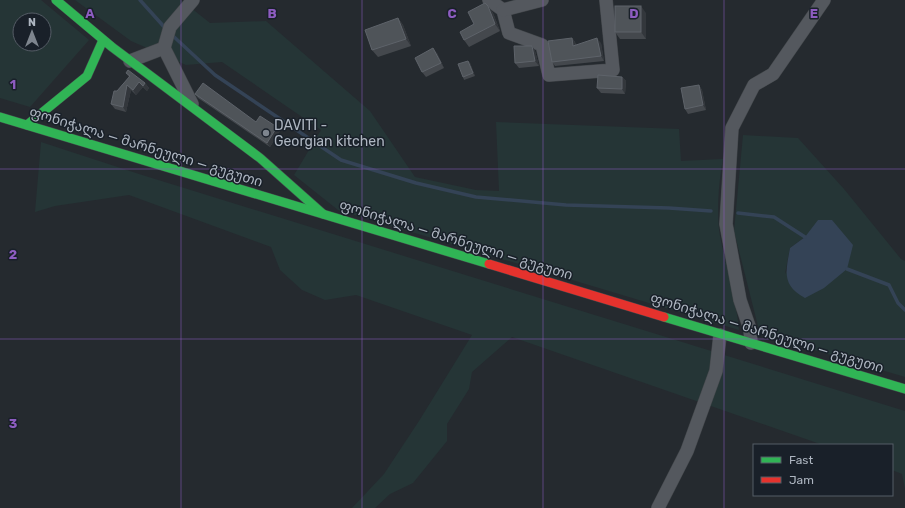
<svg xmlns="http://www.w3.org/2000/svg" width="905" height="508" font-family="Rubik,'Noto Sans Georgian',sans-serif">
  <style>
    .green { fill: #253536; fill-rule: evenodd }
    .water { fill: #344356 }
    .lines { fill: none; stroke-linecap: round; stroke-linejoin: round }
    .stream { stroke: #344356; stroke-width: 3.5 }
    .street-casing { stroke: #42464a; stroke-width: 14 }
    .fast-casing { stroke: #42464a; stroke-width: 10 }
    .jam-casing { stroke: #42464a; stroke-width: 10 }
    .street { stroke: #54585e; stroke-width: 13 }
    .fast { stroke: #30b455; stroke-width: 9 }
    .jam { stroke: #e5322d; stroke-width: 9 }
    .wall { fill: #44484d }
    .shaded-wall { fill: #33373c }
    .building { fill: #4f5459; stroke: #5e636a }
    .grid { fill: none; stroke: #8d5cc0; stroke-width: 1; stroke-opacity: 0.55 }
    .poi-dot { fill: #7e858e; stroke: #192029; stroke-width: 1.5 }
    .labels { text-anchor: middle; dominant-baseline: central; stroke-width: 3; stroke-linejoin: round; paint-order: stroke }
    .poi-label { font-size: 14px; fill: #aeb6c1; stroke: #192029; text-anchor: start }
    .street-label { font-size: 14px; fill: #aeb6c1; stroke: #192029 }
    .grid-label { font-size: 13px; text-anchor: middle; font-weight: bold; fill: #8d5cc0; stroke: #192029; stroke-width: 3; stroke-linejoin: round; paint-order: stroke }
  </style>
  <rect width="100%" height="100%" fill="#252a2f"/>
  <!-- green -->
  <g class="green">
    <path d="M0,0h41l48,40 -59,67 -30,-9zM20,20h24v24h-24z"/>
    <path d="M75,0h106l29,23 56,-2 104,90 45,66 61,13 23,1 -3,-69 183,7 2,32 42,-2c-4,21 -7,55 -3,77 6,31 16,62 19,94l-401,-120 -44,-35 27,-45 -99,-68 -36,3 -55,-24z"/>
    <path d="M743,135l55,3 46,51 57,70 4,2v116l-145,-43 -26,-103zM805,237l-20,37 5,-26z"/>
    <polygon points="41,142 139,174 905,411 905,489 902,474 892,470 892,445 823,445 512,337 472,372 469,389 447,424 447,441 413,483 390,494 375,508 352,508 384,474 419,421 472,335 356,295 325,300 302,290 280,270 271,247 129,195 55,206 35,212"/>
  </g>
  <!-- water -->
  <path class="water" d="M818,220h14l21,25 -6,24 -23,19 -19,10c-24,-13 -19,-27 -15,-50l15,-11z"/>
  <g class="lines">
    <!-- stream -->
    <g class="stream">
      <polyline points="140,0 166,29"/>
      <polyline points="172,35 215,75 341,160 416,183 476,197 566,205 669,208 711,211"/>
      <polyline points="738,213 774,217 805,237"/>
      <polyline points="847,269 889,285 898,303 905,310"/>
    </g>
    <defs>
      <g id="street">
        <polyline points="489,0 503,10 509,33 542,45 549,75 613,70 606,0"/>
        <polyline points="503,10 542,0"/>
        <polyline points="130,61 164,48"/>
        <polyline points="192,104 164,48 170,27 193,0"/>
        <polyline points="751,343 750,329 740,300 726,224 732,128 754,85 773,74 824,0"/>
        <polyline points="658,508 687,451 716,371 720,335"/>
      </g>
      <g id="fast">
        <polyline points="56,0 112,47 260,158 323,214"/>
        <polyline points="0,117 489,264"/>
        <polyline points="27,125 87,76 103,40"/>
        <polyline points="664,317 905,389"/>
      </g>
      <polyline id="jam" points="489,264 664,317"/>
    </defs>
    <!-- street casing -->
    <use href="#street" class="street-casing"/>
    <!-- fast casing -->
    <use href="#fast" class="fast-casing"/>
    <!-- jam casing -->
    <use href="#jam" class="jam-casing"/>
    <!-- street -->
    <use href="#street" class="street"/>
    <!-- fast -->
    <use href="#fast" class="fast"/>
    <!-- jam -->
    <use href="#jam" class="jam"/>
  </g>
  <!-- wall -->
  <g class="wall">
    <polygon points="488,6 493,13 500,31 469,47 464,40 474,24"/>
    <polygon points="646,13 646,39 620,39 615,32"/>
    <polygon points="398,18 403,25 411,46 378,57 372,50"/>
    <polygon points="572,38 575,42 576,45 601,43 604,61 555,66 552,62"/>
    <polygon points="532,46 535,51 539,66 519,68 515,63"/>
    <polygon points="437,53 444,68 426,77 422,72"/>
    <polygon points="468,61 470,63 475,76 464,80 463,77"/>
    <polygon points="126,73 145,83 149,88 147,91 143,87 136,95 131,90 126,112 115,109 111,104 117,91 129,77"/>
    <polygon points="622,77 626,81 625,94 601,93 597,88"/>
    <polygon points="699,85 702,90 706,110 688,114 685,109"/>
    <polygon points="195,94 256,122 277,127 280,131 270,147 198,98"/>
  </g>
  <!-- shaded-wall -->
  <g class="shaded-wall">
    <polygon points="488,6 493,13 500,31 495,24"/>
    <polygon points="641,6 646,13 646,39 641,32"/>
    <polygon points="398,18 403,25 411,46 406,39"/>
    <polygon points="572,38 575,42 576,51 573,46"/>
    <polygon points="597,38 601,43 604,61 601,56"/>
    <polygon points="532,46 535,51 539,66 535,61"/>
    <polygon points="433,48 437,53 444,68 441,63"/>
    <polygon points="468,61 470,63 475,76 473,73"/>
    <polygon points="622,77 626,81 625,94 622,89"/>
    <polygon points="139,82 143,87 136,95 133,90"/>
    <polygon points="145,83 149,88 147,91 143,86"/>
    <polygon points="127,85 131,90 126,112 123,107"/>
    <polygon points="699,85 702,90 706,110 703,105"/>
    <polygon points="277,127 280,131 270,147 267,143"/>
  </g>
  <!-- building -->
  <g class="building">
    <polygon points="485,3 488,6 495,24 464,40 460,32 474,24 468,12"/>
    <rect x="615" y="6" width="26" height="26"/>
    <polygon points="398,18 406,39 372,50 365,30"/>
    <polygon points="572,38 573,46 597,38 601,56 552,62 548,41"/>
    <polygon points="514,46 532,46 535,61 515,63"/>
    <polygon points="433,48 441,63 422,72 415,58"/>
    <polygon points="468,61 473,73 463,77 458,64"/>
    <polygon points="128,70 145,83 143,86 139,82 133,90 127,85 123,107 111,104 114,91 117,91 130,76 126,73"/>
    <polygon points="598,75 622,77 622,89 597,88"/>
    <polygon points="203,83 256,122 260,116 277,127 267,143 195,94"/>
    <polygon points="699,85 703,105 685,109 681,88"/>
  </g>
  <!-- grid -->
  <path class="grid" d="M181,0v508M362,0v508M543,0v508M724,0v508M0,169h905M0,339h905"/>
  <!-- markers -->
  <circle class="poi-dot" cx="266" cy="133" r="4"/>
  <g class="labels">
    <!-- poi labels -->
    <g class="poi-label">
      <text x="274" y="125">DAVITI -<tspan x="274" dy="16">Georgian kitchen</tspan></text>
    </g>
    <!-- street labels -->
    <g class="street-label">
      <text transform="translate(146 147) rotate(17)">ფონიჭალა — მარნეული — გუგუთი</text>
      <text transform="translate(456 240) rotate(17)">ფონიჭალა — მარნეული — გუგუთი</text>
      <text transform="translate(767 333) rotate(17)">ფონიჭალა — მარნეული — გუგუთი</text>
    </g>
  </g>
  <g class="grid-label">
    <text x="90" y="18">A</text>
    <text x="272" y="18">B</text>
    <text x="452" y="18">C</text>
    <text x="634" y="18">D</text>
    <text x="814" y="18">E</text>
    <text x="13" y="89">1</text>
    <text x="13" y="259">2</text>
    <text x="13" y="428">3</text>
  </g>
  <!-- legend -->
  <rect x="753" y="444" width="140" height="52" fill="#192029" stroke="#555c66"/>
  <rect x="761" y="457" width="20" height="6" fill="#30b455" stroke="#555c66"/>
  <text x="789" y="464" font-size="12" fill="#aeb6c1">Fast</text>
  <rect x="761" y="477" width="20" height="6" fill="#e5322d" stroke="#555c66"/>
  <text x="789" y="484" font-size="12" fill="#aeb6c1">Jam</text>
  <!-- north arrow -->
  <g transform="translate(32 32)"><circle r="19" fill="#192029" stroke="#555c66"/>
  <path d="M0-3L7 15L0 10L-7 15Z" fill="#7e858e"/>
  <text y="-6" font-size="11" font-weight="bold" text-anchor="middle" fill="#aeb6c1">N</text>
  </g>
</svg>
